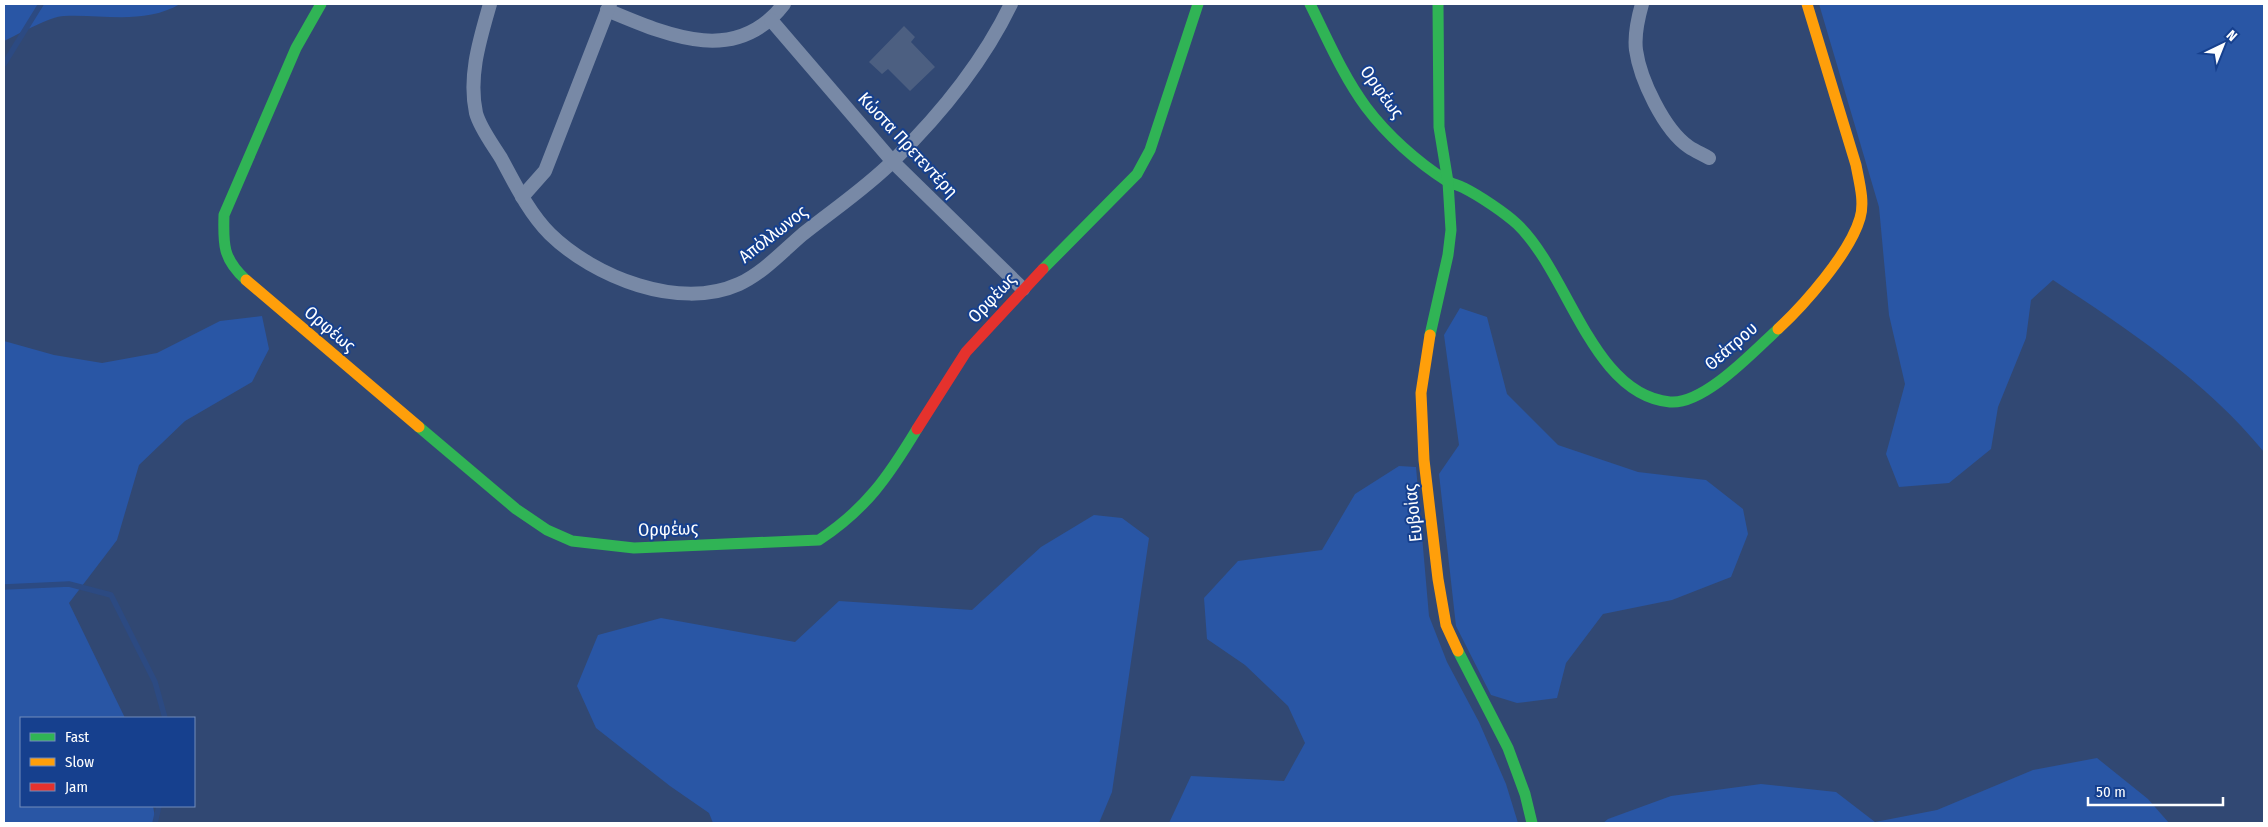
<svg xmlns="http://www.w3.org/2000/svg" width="2268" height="827" font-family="'Fira Sans Condensed',sans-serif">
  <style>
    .green { fill: #2956a5 }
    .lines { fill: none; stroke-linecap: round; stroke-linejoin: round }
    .stream { stroke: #2c4a82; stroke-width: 5.5 }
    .building { fill: #4c5f81 }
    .street { stroke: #7889a6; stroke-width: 14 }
    .fast { stroke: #30b455; stroke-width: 11 }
    .slow { stroke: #ff9f0a; stroke-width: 11 }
    .jam { stroke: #e5322d; stroke-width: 11 }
    .labels { text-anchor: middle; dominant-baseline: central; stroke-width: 4; stroke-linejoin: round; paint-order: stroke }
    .street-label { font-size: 18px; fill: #fff; stroke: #16408e }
  </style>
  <rect width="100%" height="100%" fill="#314873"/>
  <!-- green -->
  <g class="green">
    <path d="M4,4h176c-36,21 -77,10 -116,12 -13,0 -47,19 -60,25z"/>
    <path d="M1819,4h445v448c-58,-71 -135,-122 -211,-172l-22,20 -5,38 -28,69 -7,42 -42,34 -50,4 -13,-33 19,-70 -16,-69 -10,-108z"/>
    <polygon points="1460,308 1487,317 1507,394 1558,445 1638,472 1706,480 1743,509 1748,534 1731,577 1672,600 1603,614 1566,663 1557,698 1517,703 1491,695 1456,626 1439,474 1459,445 1444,335"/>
    <polygon points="262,316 269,349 252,382 185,421 139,465 117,540 69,603 125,718 21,718 21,806 153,806 156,823 4,823 4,341 54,355 102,363 157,353 220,321"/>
    <polygon points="1399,466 1416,467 1429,616 1447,662 1479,722 1506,784 1518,823 1169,823 1191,776 1284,781 1305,743 1288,706 1245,665 1207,639 1204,598 1238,561 1322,550 1355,494"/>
    <polygon points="1094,515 1122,518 1149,538 1112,792 1099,823 713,823 709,813 670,786 596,728 577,686 598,635 661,618 795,642 839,601 972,610 1041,547"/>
    <polygon points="2097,758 2148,799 2169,823 1603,823 1608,819 1671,796 1761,784 1836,792 1875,822 1937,810 2033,770"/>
  </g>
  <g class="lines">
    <!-- stream -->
    <g class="stream">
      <polyline points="4,64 41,4"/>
      <polyline points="4,587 69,584 111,595 155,682 165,718"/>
      <polyline points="155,823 159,806"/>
    </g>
  </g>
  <!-- building -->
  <polygon class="building" points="904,26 915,37 911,42 935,67 910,91 888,69 882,74 869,62"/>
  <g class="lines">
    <!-- street -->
    <g class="street">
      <path d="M490,4c-10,35 -22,72 -14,109 4,15 17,32 25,45 14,26 28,55 49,76 44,43 129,77 189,50 24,-11 44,-33 64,-50 30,-24 63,-46 90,-73 46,-45 90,-99 118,-157"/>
      <path d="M1642,4c-4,14 -8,30 -6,46 4,29 28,80 53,97 6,4 13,7 20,11"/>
      <path d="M607,10c60,25 129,57 177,-6"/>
      <polyline points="771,20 893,162 1023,289"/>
      <polyline points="522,197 545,171 610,4"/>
    </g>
    <!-- fast -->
    <g class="fast">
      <path d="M1310,4c17,34 33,72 56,103 21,28 51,55 81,74 5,3 12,4 17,7 16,8 41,25 53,36 52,49 75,171 153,178 34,3 84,-51 108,-73"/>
      <polyline points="1043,269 1137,174 1150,150 1198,4"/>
      <path d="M246,280c-23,-21 -23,-35 -22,-65l72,-167 25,-44"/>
      <polyline points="1430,335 1448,255 1451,230 1448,182 1439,127 1438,4"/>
      <path d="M419,427l97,82 31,21 25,11 62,7 185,-8c47,-31 69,-63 98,-111"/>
      <polyline points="1458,651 1508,748 1525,794 1532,823"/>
    </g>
    <!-- slow -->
    <g class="slow">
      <polyline points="246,280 419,427"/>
      <path d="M1778,329c26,-24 72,-76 82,-111 5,-16 -1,-37 -4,-53l-49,-161"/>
      <polyline points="1430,335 1421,393 1424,460 1438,579 1446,625 1458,651"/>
    </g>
    <!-- jam -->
    <polyline class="jam" points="917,429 966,352 1043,269"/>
  </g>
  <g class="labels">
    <!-- street labels -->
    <g class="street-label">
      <text transform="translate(1382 92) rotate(54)">Ορφέως</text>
      <text transform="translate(908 145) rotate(47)">Κώστα Πρετεντέρη</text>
      <text transform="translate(773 234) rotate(-38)">Απόλλωνος</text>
      <text transform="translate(992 298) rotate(-47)">Ορφέως</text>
      <text transform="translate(330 329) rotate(40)">Ορφέως</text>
      <text transform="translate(1731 346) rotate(-41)">Θεάτρου</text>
      <text transform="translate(1413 513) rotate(-96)">Ευβοίας</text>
      <text transform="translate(668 529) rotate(-2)">Ορφέως</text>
    </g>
  </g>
  <!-- border -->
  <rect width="2268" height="827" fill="none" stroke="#ffffff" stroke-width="10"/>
  <!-- legend -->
  <rect x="20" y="717" width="175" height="90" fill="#16408e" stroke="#738cbb"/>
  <rect x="30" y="733" width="25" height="8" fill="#30b455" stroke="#738cbb"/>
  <text x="65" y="742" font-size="15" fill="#ffffff">Fast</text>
  <rect x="30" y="758" width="25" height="8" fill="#ff9f0a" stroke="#738cbb"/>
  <text x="65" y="767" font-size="15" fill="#ffffff">Slow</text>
  <rect x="30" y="783" width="25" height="8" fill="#e5322d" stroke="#738cbb"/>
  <text x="65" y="792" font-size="15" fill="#ffffff">Jam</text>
  <!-- north arrow -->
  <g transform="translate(2223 45) rotate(43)" stroke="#16408e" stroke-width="4" paint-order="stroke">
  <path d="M0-4L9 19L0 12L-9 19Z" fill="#ffffff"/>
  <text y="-8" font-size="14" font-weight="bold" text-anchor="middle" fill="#ffffff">N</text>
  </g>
  <!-- scale -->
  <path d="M2088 797v8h135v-8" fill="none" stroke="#ffffff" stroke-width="2.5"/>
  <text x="2096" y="797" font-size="15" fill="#ffffff" stroke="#16408e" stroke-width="4" paint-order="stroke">50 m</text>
</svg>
